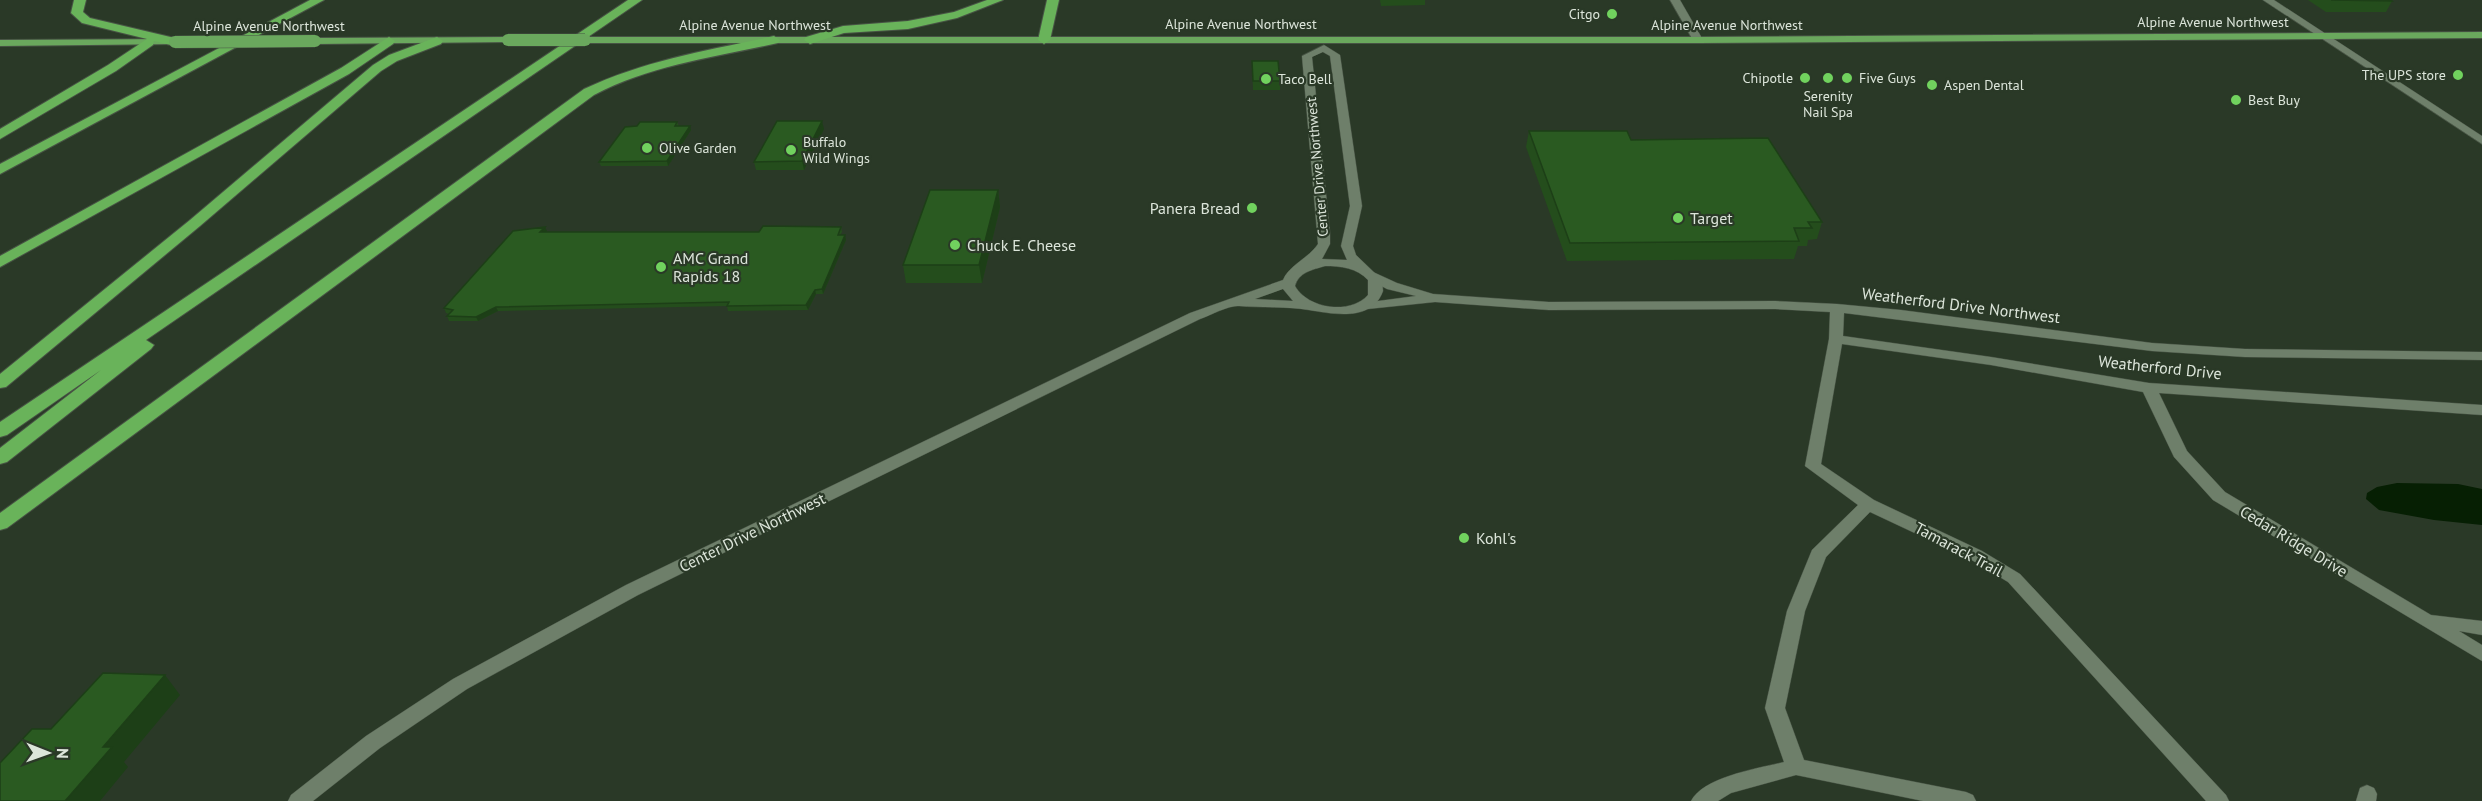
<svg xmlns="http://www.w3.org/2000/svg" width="2482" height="801" font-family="'PT Sans',sans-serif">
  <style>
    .water { fill: #061f03 }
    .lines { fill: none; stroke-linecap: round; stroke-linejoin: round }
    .minor-casing { stroke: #475344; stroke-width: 1 }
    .tertiary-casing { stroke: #475344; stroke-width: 1 }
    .trunk-casing { stroke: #475344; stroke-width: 2 }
    .motorway-casing { stroke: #475344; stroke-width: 2 }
    .minor { fill: #6e7f6a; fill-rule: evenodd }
    .tertiary { fill: #6e7f6a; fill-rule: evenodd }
    .trunk { fill: #6aa85d; fill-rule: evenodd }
    .motorway { fill: #69b35a; fill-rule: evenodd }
    .trunk-bridge-casing { stroke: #475344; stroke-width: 13; stroke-linecap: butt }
    .trunk-bridge { stroke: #6aa85d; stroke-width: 12 }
    .wall { fill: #244d1c }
    .shaded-wall { fill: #1d3f17 }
    .building { fill: #2a5a21; stroke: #1d3f17; stroke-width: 1.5 }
    .poi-dot { fill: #71d25e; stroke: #2a3927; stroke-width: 2 }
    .labels { text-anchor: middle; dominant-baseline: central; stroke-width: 4.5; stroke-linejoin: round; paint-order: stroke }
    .far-poi-label { font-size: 14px; fill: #dce5da; stroke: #2a3927; text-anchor: start }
    .far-street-label { font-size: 14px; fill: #dce5da; stroke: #2a3927 }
    .poi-label { font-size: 16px; fill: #dce5da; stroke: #2a3927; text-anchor: start }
    .street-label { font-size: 16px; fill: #dce5da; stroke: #2a3927 }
  </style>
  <rect width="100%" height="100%" fill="#2a3927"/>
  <!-- water -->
  <polygon class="water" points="2397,483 2458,484 2482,489 2482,525 2434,520 2379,510 2366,499 2367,493 2377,487"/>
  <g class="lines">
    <defs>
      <g id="minor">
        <polygon points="1670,0 1680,0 1703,40 1702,42 1694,42"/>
        <path d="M1373,272l24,11 36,11 116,8 226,-1 62,3 64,6 251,33 93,6 237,3v8l-237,-3 -93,-6 -308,-38 -1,23 148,21 158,26 333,22v10l-323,-22 28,58 38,41 206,123 51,6v14l-23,-4 23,14v16l-269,-161 -39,-43 -31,-65 -152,-27 -149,-21 -21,120 53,36 108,51 38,23 206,221 3,6h-23l-198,-219 -38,-23 -100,-47 -44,45 -21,54 -20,97 19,52 162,32 7,3 3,6h-53l-127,-26 -65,18 -13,8h-27c12,-24 68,-33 93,-39l-19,-54 22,-97 25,-61 46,-45 -53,-39 24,-127 1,-27 -55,-3 -226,1 -114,-8 -77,8 -2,-3 2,-3 5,-1 53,-7 -29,-7 -19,-10 -2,-3z"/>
        <polygon points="2367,785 2374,788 2377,794 2376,801 2356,801 2360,788"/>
      </g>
      <g id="tertiary">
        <polygon points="2263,0 2274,0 2482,136 2482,144"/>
        <path d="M1324,45l16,10 22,151 -9,40 3,9 26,25 1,11c-11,31 -49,23 -74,19 -22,-4 -47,-2 -70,-4 -10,-1 -28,9 -39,13l-562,276 -171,94 -87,59 -67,53h-25l3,-6 75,-59 87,-57 173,-94 564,-272 93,-33c6,-15 26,-22 35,-36l-16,-188zM1323,52l7,4 20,150 -9,40 6,14 -25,-1 8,-15v-11l-18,-176zM1325,266c16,0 32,2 43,14v15c-18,20 -60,14 -73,-9 4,-14 17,-16 30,-20zM1283,289l10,12 -38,-2z"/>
      </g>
      <g id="trunk">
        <polygon points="2482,32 2482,38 1698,43 585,43 580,40 585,37 1698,37"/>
        <polygon points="508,37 512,38 512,42 315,44 310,41 315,38"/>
        <polygon points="175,39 179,40 179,44 0,46 0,40"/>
      </g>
      <g id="motorway">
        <polygon points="74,0 86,0 83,12 90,18 179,39 181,42 175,46 154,41 153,45 116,71 0,139 0,129 108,65 147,39 82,23 71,13"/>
        <polygon points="310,0 324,0 0,174 0,164"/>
        <polygon points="628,0 642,0 146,340 154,345 151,349 7,462 0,464 0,448 101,370 7,435 0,437 0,422"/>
        <polygon points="987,0 1003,0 957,18 908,29 844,33 810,44 804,40 806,37 843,26 908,21 954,12"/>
        <polygon points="1047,0 1059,0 1050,40 1044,44 1038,40"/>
        <path d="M774,36l6,4 -2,3c-65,15 -124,21 -184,52l-587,433 -7,2v-17l584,-424c61,-29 125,-39 190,-53z"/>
        <polygon points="389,37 395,41 393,44 349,74 0,267 0,256 341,68"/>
        <polygon points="437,37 443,41 441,44 397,61 381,71 200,226 6,387 0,388 0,374 190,220 373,65 389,55"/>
      </g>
    </defs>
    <!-- minor casing -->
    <use href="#minor" class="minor-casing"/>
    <!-- tertiary casing -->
    <use href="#tertiary" class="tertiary-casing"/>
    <!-- trunk casing -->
    <use href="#trunk" class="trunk-casing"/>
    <!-- motorway casing -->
    <use href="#motorway" class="motorway-casing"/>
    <!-- minor -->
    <use href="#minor" class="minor"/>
    <!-- tertiary -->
    <use href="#tertiary" class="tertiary"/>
    <!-- trunk -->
    <use href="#trunk" class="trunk"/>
    <!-- motorway -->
    <use href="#motorway" class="motorway"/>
    <defs>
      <g id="trunk-bridge">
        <polyline points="508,40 585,40"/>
        <polyline points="175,42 315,41"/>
      </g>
    </defs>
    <!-- trunk-bridge casing -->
    <use href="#trunk-bridge" class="trunk-bridge-casing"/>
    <!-- trunk-bridge -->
    <use href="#trunk-bridge" class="trunk-bridge"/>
  </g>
  <!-- wall -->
  <g class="wall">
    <polygon points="1380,0 1425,0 1425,5 1381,6"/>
    <polygon points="2308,0 2391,0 2392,1 2386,12 2326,12"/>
    <polygon points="1252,61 1280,81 1280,90 1253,90"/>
    <polygon points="677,122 679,126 691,130 668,166 601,166 599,162 637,126"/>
    <polygon points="824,129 804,170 756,170 754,162"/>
    <polygon points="1529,131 1631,140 1822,222 1817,239 1808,240 1807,246 1798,246 1794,259 1567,261 1526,147"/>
    <polygon points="998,190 1000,207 982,283 906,283 903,265"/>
    <polygon points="841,227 842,232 840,235 846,240 823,294 816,294 808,310 728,311 727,306 498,311 478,321 449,321 447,316 449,314 446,313 444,308 547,231 546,232 759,232"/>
  </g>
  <!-- shaded-wall -->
  <g class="shaded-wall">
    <polygon points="822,121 824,129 804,170 802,161"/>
    <polygon points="690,126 691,130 668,166 667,161"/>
    <polygon points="998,190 1000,207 982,283 979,265"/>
    <polygon points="545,227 547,231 542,237 540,232"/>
    <polygon points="845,235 846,240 823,294 822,289"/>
    <polygon points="815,290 816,294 808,310 806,305"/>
    <polygon points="496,307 498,311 478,321 476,317"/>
    <polygon points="165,675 180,695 124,762 128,767 100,801 65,801 103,747"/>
  </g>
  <!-- building -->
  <g class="building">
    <polygon points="2331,0 2391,0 2392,1 2332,0"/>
    <polygon points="1252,61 1278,61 1280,81 1253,81"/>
    <polygon points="777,121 822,121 802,161 754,162"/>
    <polygon points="640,122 677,122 675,126 690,126 667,161 599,162 625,127 637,126"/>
    <polygon points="1529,131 1627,131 1631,140 1768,138 1822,222 1808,222 1812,228 1794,228 1799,241 1570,243"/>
    <polygon points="930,190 998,190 979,265 903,265"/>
    <polygon points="763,226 841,227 838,235 845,235 822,289 815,290 806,305 727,306 729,302 496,307 476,317 447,316 453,310 444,308 513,231 545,227 540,232 759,232"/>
    <polygon points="103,673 165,675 103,747 112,747 65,801 0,801 0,763 32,729 51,729"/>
  </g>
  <!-- markers -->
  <g class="poi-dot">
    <circle cx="1612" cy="14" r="6"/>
    <circle cx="2458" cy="75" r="6"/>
    <circle cx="1805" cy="78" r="6"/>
    <circle cx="1828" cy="78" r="6"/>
    <circle cx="1847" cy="78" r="6"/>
    <circle cx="1266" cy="79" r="6"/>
    <circle cx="1932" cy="85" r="6"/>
    <circle cx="2236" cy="100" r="6"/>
    <circle cx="647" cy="148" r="6"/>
    <circle cx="791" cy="150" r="6"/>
    <circle cx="1252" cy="208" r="6"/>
    <circle cx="1678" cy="218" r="6"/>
    <circle cx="955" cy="245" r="6"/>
    <circle cx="661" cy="267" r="6"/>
    <circle cx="1464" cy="538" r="6"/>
  </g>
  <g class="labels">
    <!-- far-poi labels -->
    <g class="far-poi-label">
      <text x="1600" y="14" text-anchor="end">Citgo</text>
      <text x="2446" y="75" text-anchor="end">The UPS store</text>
      <text x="1793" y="78" text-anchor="end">Chipotle</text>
      <text x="1859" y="78">Five Guys</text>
      <text x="1278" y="79">Taco Bell</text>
      <text x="1944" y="85">Aspen Dental</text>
      <text x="1828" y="96" text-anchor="middle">Serenity<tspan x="1828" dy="16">Nail Spa</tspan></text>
      <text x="2248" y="100">Best Buy</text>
      <text x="803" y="142">Buffalo<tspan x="803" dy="16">Wild Wings</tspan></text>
      <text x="659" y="148">Olive Garden</text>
    </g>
    <!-- far-street labels -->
    <g class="far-street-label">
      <text x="2213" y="22">Alpine Avenue Northwest</text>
      <text x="1241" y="24">Alpine Avenue Northwest</text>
      <text x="755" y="25">Alpine Avenue Northwest</text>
      <text x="1727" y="25">Alpine Avenue Northwest</text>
      <text x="269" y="26">Alpine Avenue Northwest</text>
      <text transform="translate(1317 167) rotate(-95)">Center Drive Northwest</text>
    </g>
    <!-- poi labels -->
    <g class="poi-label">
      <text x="1240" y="208" text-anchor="end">Panera Bread</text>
      <text x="1690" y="218">Target</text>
      <text x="967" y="245">Chuck E. Cheese</text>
      <text x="673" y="258">AMC Grand<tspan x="673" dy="18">Rapids 18</tspan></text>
      <text x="1476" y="538">Kohl's</text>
    </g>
    <!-- street labels -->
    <g class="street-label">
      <text transform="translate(1961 305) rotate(7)">Weatherford Drive Northwest</text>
      <text transform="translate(2160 367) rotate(6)">Weatherford Drive</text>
      <text transform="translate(752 532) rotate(-26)">Center Drive Northwest</text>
      <text transform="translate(2294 541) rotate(31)">Cedar Ridge Drive</text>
      <text transform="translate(1959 549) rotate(28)">Tamarack Trail</text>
    </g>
  </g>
  <!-- north arrow -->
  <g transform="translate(48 753) rotate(91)" stroke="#2a3927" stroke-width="4.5" paint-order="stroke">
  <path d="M0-4.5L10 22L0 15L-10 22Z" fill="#dce5da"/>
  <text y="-9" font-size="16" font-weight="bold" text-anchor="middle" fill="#dce5da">N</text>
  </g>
</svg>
